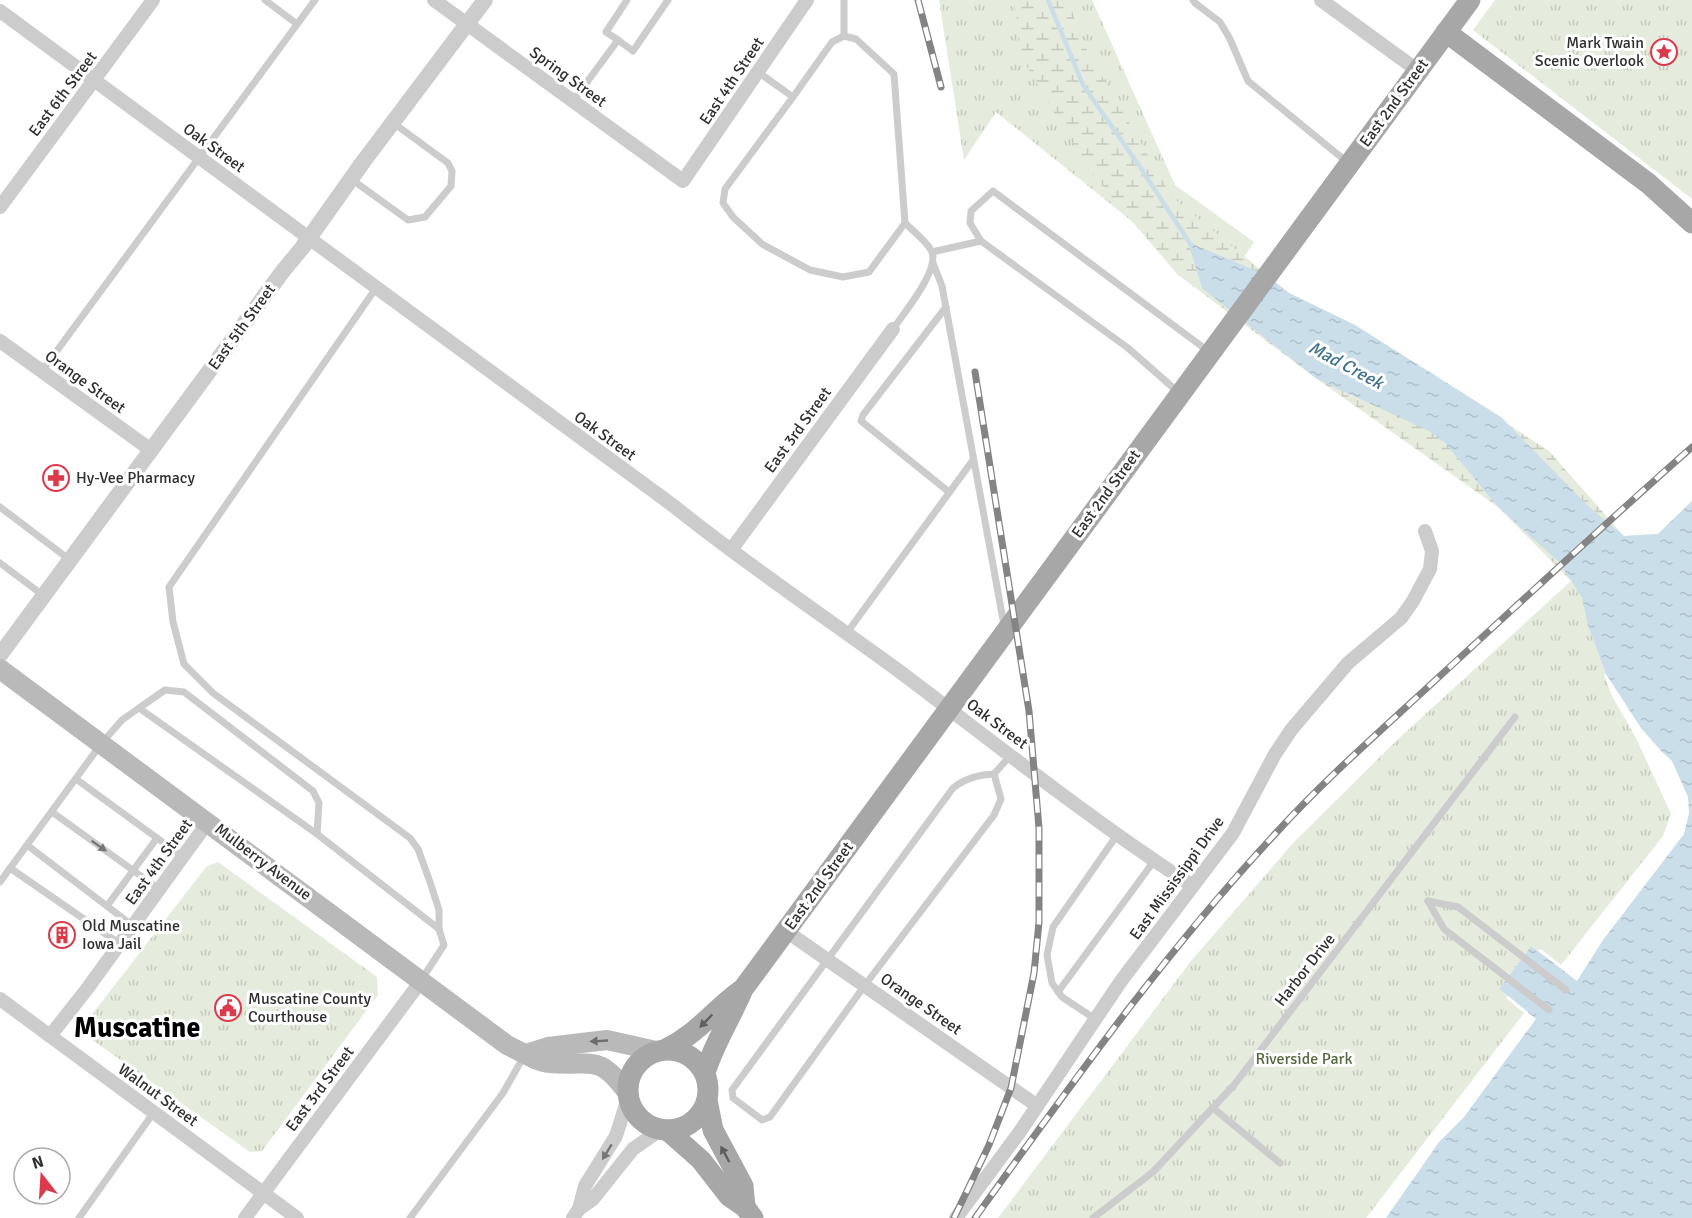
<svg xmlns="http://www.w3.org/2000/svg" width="1692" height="1218" font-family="Signika,sans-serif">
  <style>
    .grass { fill: url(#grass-tufts) }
    .wetland { fill: url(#wetland-marsh) }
    .water { fill: url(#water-ripples) }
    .pier { fill: #fff }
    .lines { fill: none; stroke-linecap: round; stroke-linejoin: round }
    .stream { stroke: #cadeea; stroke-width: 4.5 }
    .service { stroke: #ccc; stroke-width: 7 }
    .minor { stroke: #ccc; stroke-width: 14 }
    .tertiary { stroke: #ccc; stroke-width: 16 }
    .secondary { stroke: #b9b9b9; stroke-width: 20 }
    .primary { stroke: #a7a7a7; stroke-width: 21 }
    .rail-casing { stroke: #848484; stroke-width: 7 }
    .rail { stroke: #fff; stroke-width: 4.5; stroke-dasharray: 14; stroke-linecap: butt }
    .oneway { fill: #767676 }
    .oneway2 { fill: #5f5f5f }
    .oneway3 { fill: #6d6d6d }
    .labels { text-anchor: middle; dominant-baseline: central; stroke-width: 6; stroke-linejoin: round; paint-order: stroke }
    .poi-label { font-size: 16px; fill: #2f2f2f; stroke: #fff; text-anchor: start }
    .street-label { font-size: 16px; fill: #2f2f2f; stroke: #fff }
    .park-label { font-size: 16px; fill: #53683e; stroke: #fff }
    .water-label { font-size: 18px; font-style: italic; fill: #41718d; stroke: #fff }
    .town-label { font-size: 28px; font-weight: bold; fill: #000; stroke: #fff }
  </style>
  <defs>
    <pattern id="grass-tufts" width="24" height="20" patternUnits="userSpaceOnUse" patternTransform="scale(1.5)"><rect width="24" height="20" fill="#e5ebdd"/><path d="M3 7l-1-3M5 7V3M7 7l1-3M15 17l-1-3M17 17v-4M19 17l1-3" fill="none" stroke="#c5cabe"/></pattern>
    <pattern id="wetland-marsh" width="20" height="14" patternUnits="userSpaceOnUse" patternTransform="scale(1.5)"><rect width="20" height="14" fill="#e5ebdd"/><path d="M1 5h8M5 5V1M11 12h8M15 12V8" fill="none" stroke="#c5cabe"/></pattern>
    <pattern id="water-ripples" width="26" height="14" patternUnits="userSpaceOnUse" patternTransform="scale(1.5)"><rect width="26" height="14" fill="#cadeea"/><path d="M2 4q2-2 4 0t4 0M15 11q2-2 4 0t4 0" fill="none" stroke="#aebfc9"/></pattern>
  </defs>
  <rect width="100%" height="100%" fill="#fff"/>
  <!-- grass -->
  <g class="grass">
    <polygon points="939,0 1092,0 1175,185 1254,242 1220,292 996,112 964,160"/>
    <polygon points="1495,0 1692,0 1692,199 1473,30"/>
    <polygon points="1571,581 1582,598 1588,626 1613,693 1675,814 1666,838 1562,969 1532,946 1529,949 1499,989 1528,1013 1369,1218 998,1218 1191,961 1294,842 1396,741"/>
    <polygon points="218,862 377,977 378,995 262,1151 250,1152 91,1039 87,1021 206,867"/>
  </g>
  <!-- wetland -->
  <polygon class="wetland" points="1014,0 1069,0 1080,38 1172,197 1289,293 1355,325 1549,451 1624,536 1658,534 1692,501 1588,626 1582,598 1571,581 1498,507 1317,379 1177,274 1086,167 1022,58"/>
  <!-- water -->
  <polygon class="water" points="1188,242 1266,275 1289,293 1355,325 1501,417 1587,505 1624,536 1658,534 1692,501 1692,1218 1369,1218 1528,1012 1499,989 1529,949 1531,946 1562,969 1666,838 1675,814 1613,693 1588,626 1582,598 1559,562 1498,507 1445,443 1429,431 1317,379 1202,288"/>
  <!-- pier -->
  <g class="pier">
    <polygon points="1606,674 1641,728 1661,751 1672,761 1688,797 1689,813 1684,834 1603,940 1577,981 1537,950 1541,949 1561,965 1663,836 1671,814 1637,740 1611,694 1604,675"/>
    <polygon points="1508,996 1536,1019 1464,1117 1439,1142 1386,1218 1366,1218 1524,1013 1506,998"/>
  </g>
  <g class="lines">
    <!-- stream -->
    <polyline class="stream" points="1048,0 1083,85 1140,167 1191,245"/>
    <!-- service -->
    <g class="service">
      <polyline points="265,0 297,24"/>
      <polyline points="844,0 844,36"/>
      <polyline points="1193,0 1195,3 1220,22 1230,39 1248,81 1347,162"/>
      <polyline points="618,40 606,32 627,0"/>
      <polyline points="758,72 793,97 832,42 844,36 856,39 894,74 905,223 869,272 843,277 810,270 762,244 733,217 723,203 725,189 793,97"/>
      <polyline points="573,101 618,40 633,51 668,0"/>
      <polyline points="351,179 408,220 425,217 451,186 452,171 448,163 392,122"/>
      <polyline points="932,252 981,241"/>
      <polyline points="933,263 942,286 1004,625"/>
      <polyline points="376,288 169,587 173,622 184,664 213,693 410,838 418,849 430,882 439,910 439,929 444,945 422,979"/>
      <polyline points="946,307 863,415 861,421 949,492"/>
      <path d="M893,329c10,-15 49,-61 38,-79 -6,-10 -18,-19 -26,-27"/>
      <polyline points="42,371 315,0"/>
      <polyline points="1178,392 1128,348 981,241 970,223 971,211 993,191 1208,351"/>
      <polyline points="0,507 70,560"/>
      <polyline points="0,563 44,596"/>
      <polyline points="846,634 973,460"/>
      <polyline points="139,708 165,690 184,692 313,791 319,803 317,834"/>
      <path d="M994,774l7,25 -7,16 -129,170 -95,132 -8,3 -29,-22 -1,-8 221,-302c13,-10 25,-13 41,-14z"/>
      <polyline points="994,774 1011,755"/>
      <polyline points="76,779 183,857"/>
      <polyline points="52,812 159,889"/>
      <polyline points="27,845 133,926"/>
      <polyline points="10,868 120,944"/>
      <polyline points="0,882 101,744 122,720 139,708 317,834 439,929"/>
      <polyline points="1428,901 1458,907 1566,990"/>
      <polyline points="1428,901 1444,929 1549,1010"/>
      <polyline points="107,906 157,838"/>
      <polyline points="1058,992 1154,861"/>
      <polyline points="1095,1019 1062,997 1052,983 1047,955 1053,927 1117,835"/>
      <polyline points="1213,1108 1280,1163"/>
      <polyline points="79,1218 154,1112"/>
      <polyline points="410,1218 503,1093 524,1056"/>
      <polyline points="1093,1218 1153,1172 1234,1085 1515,717"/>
    </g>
    <!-- minor -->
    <g class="minor">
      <polyline points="434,0 683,181 807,0"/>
      <polyline points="1321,0 1417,70"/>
      <path d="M0,11l675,496c72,58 149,109 224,164 97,73 192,149 294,215"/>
      <polyline points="0,207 153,0"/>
      <polyline points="0,341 151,450"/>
      <polyline points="731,550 893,329"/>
      <polyline points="786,931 1036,1105"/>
      <polyline points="0,999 297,1218"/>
      <polyline points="50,1036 87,989 208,822"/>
      <polyline points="579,1209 593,1199 633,1149 660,1130"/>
      <polyline points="245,1218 421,981"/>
      <polyline points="573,1218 579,1209 585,1186 616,1136 628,1098"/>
      <polyline points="956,1218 1019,1133 1121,981 1233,833 1275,754 1291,730 1348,663 1401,618 1413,601 1430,569 1432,551 1425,531"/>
    </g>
    <!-- tertiary -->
    <polyline class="tertiary" points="0,655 283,271 302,248 363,162 485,0"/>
    <!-- secondary -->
    <g class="secondary">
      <path d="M0,669l507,376c13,6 29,17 43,18 42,4 47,-11 77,29"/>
      <polyline points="526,1054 548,1047 607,1040 656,1051"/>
    </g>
    <!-- primary -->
    <g class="primary">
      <polyline points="1446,32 1649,184 1692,223"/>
      <path d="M666,1049c31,-15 47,-38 74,-58"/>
      <circle cx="668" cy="1090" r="40"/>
      <path d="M705,1073c9,-30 26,-55 38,-84l727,-989"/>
      <polyline points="707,1100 713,1130 743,1186 745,1207"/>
      <polyline points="667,1130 701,1160 729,1196 745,1207 753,1218"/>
    </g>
    <defs>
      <g id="rail">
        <polyline points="918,0 941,87"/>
        <polyline points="954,1218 989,1145 1011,1088 1034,973 1039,922 1039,828 1029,711 975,372"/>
        <path d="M975,1218c95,-132 190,-266 301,-385 51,-56 109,-106 165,-158 83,-76 166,-153 251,-228"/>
      </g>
    </defs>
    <!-- rail casing -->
    <use href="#rail" class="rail-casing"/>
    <!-- rail -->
    <use href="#rail" class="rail"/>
  </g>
  <!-- one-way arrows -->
  <defs><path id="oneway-solid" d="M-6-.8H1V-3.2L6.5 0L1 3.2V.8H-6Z" transform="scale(1.5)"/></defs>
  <g class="oneway">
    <use href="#oneway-solid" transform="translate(99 846) rotate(35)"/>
    <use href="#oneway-solid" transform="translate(607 1152) rotate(121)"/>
  </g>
  <g class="oneway2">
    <use href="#oneway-solid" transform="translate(706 1021) rotate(134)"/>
    <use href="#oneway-solid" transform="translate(725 1154) rotate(-118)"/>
  </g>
  <use class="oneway3" href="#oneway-solid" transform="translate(599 1041) rotate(177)"/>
  <!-- icons -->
  <defs>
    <symbol id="sight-ring" viewBox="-11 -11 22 22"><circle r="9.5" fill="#fff" stroke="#dc3a4a" stroke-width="1.5"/><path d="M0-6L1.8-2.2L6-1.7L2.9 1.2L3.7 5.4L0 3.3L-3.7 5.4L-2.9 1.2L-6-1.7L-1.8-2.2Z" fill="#dc3a4a"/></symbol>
    <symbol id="pharmacy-ring" viewBox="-11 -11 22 22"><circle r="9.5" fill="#fff" stroke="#dc3a4a" stroke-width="1.5"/><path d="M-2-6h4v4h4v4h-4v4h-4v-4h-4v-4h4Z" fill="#dc3a4a"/></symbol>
    <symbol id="building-ring" viewBox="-11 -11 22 22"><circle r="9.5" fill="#fff" stroke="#dc3a4a" stroke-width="1.5"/><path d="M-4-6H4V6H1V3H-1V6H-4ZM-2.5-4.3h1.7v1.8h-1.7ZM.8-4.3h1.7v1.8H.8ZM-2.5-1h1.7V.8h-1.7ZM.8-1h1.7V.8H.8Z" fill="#dc3a4a"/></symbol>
    <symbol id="civic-ring" viewBox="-11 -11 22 22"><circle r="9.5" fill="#fff" stroke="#dc3a4a" stroke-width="1.5"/><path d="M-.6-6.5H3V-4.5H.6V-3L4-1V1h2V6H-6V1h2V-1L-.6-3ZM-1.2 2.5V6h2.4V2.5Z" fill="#dc3a4a"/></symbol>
  </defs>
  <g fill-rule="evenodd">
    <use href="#sight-ring" x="1649" y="37" width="30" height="30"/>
    <use href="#pharmacy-ring" x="41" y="463" width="30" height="30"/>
    <use href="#building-ring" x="47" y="920" width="30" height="30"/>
    <use href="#civic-ring" x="213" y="993" width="30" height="30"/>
  </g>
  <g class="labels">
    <!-- poi labels -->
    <g class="poi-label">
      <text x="1644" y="43" text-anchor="end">Mark Twain<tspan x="1644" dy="18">Scenic Overlook</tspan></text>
      <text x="76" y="478">Hy-Vee Pharmacy</text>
      <text x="82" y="926">Old Muscatine<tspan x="82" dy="18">Iowa Jail</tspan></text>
      <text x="248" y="999">Muscatine County<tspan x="248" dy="18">Courthouse</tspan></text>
    </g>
    <!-- street labels -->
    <g class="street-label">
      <text transform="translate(568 77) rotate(36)">Spring Street</text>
      <text transform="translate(732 81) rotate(-56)">East 4th Street</text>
      <text transform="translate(63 94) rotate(-53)">East 6th Street</text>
      <text transform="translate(1394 103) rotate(-54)">East 2nd Street</text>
      <text transform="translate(214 148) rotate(36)">Oak Street</text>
      <text transform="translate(242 327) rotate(-54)">East 5th Street</text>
      <text transform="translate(85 382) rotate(36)">Orange Street</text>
      <text transform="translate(798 430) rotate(-54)">East 3rd Street</text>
      <text transform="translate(605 436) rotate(36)">Oak Street</text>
      <text transform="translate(1106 494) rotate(-54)">East 2nd Street</text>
      <text transform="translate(997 724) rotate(37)">Oak Street</text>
      <text transform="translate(159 862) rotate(-54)">East 4th Street</text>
      <text transform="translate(263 862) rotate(37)">Mulberry Avenue</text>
      <text transform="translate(1177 878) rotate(-54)">East Mississippi Drive</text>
      <text transform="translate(819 886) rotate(-54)">East 2nd Street</text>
      <text transform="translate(1305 970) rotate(-52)">Harbor Drive</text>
      <text transform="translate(921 1004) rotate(35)">Orange Street</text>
      <text transform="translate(320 1089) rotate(-53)">East 3rd Street</text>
      <text transform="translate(158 1095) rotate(36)">Walnut Street</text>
    </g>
    <!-- park labels -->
    <g class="park-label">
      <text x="1304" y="1059">Riverside Park</text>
    </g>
    <!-- water labels -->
    <g class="water-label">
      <text transform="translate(1346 365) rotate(28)">Mad Creek</text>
    </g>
    <!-- town labels -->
    <g class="town-label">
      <text x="137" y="1028">Muscatine</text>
    </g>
  </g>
  <!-- north arrow -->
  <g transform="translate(42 1176) rotate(343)"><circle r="28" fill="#ffffff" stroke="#acacac" stroke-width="1.5"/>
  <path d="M0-4.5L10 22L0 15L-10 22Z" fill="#dc3a4a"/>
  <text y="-9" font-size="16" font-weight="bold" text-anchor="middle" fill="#2f2f2f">N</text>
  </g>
</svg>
